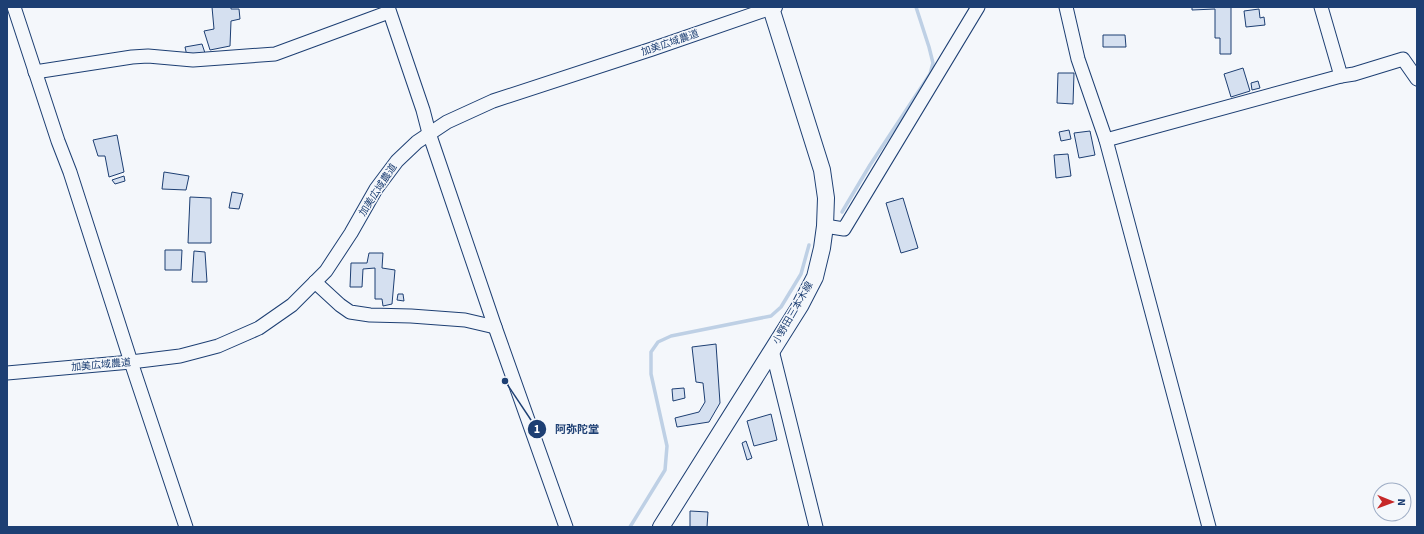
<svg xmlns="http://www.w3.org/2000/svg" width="1424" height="534" font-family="'Source Sans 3','Noto Sans JP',sans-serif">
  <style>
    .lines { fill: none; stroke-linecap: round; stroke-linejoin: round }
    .stream { stroke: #bed0e5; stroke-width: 3.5 }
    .building { fill: #d5e0f0; stroke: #1d3f73 }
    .minor-casing { stroke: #1d3f73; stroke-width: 15 }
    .major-casing { stroke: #1d3f73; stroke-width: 18 }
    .minor { stroke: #f4f7fb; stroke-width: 13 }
    .major { stroke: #f4f7fb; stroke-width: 16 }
    .labels { text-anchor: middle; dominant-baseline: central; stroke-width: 3; stroke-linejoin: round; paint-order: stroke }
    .street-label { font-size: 10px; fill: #1d3f73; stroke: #f4f7fb }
    .leader { fill: none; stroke: #1d3f73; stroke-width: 1.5 }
    .callout-dot { fill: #1d3f73; stroke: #f4f7fb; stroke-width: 1.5 }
    .mark-label { font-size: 12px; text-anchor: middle; font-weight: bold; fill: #fff }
    .callout-label { font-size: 11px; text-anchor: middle; font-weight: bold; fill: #1d3f73; stroke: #f4f7fb; stroke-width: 3; stroke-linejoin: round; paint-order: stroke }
  </style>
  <rect width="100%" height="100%" fill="#f4f7fb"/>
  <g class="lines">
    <!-- stream -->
    <g class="stream">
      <polyline points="842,212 870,165 930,74 933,63 929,47 916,7"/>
      <polyline points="630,527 665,470 667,446 651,374 651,352 658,342 671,336 771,316 781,307 801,274 809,245"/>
    </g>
  </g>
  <!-- building -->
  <g class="building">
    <polygon points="212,7 231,7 231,9 239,9 240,19 231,21 230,46 210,50 204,31 214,29"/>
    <polygon points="1192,7 1231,7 1231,54 1220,54 1220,38 1215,38 1215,9 1192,10"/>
    <polygon points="1259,9 1260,18 1264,17 1265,25 1246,27 1244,11"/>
    <polygon points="1103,35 1125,35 1126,47 1103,47"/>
    <polygon points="202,44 205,53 187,56 185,47"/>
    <polygon points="1243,68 1250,91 1231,97 1224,74"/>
    <polygon points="1058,73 1074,73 1073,104 1057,103"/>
    <polygon points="1258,81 1260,88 1252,90 1251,83"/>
    <polygon points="1069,130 1071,139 1061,141 1059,132"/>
    <polygon points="1090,131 1095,155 1079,158 1074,133"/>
    <polygon points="117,135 124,172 109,177 105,156 98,156 93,140"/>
    <polygon points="1068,154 1071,176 1056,178 1054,155"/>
    <polygon points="164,172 189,176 186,190 162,189"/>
    <polygon points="124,176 125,181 115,184 112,180"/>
    <polygon points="232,192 243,194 239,209 229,208"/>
    <polygon points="190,197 211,198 211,243 188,243"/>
    <polygon points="903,198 918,248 901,253 886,203"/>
    <polygon points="165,250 182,250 181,270 165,270"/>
    <polygon points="194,251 205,252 207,282 192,282"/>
    <polygon points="369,253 383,253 382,268 395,270 392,304 383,306 382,299 375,299 375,268 363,269 362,287 350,287 351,263 367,263"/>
    <polygon points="398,294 403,294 404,301 397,300"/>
    <polygon points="716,344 720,403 709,422 677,427 675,418 699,412 705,402 703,383 696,382 692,347"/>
    <polygon points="684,388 685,398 673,401 672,389"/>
    <polygon points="771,414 777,440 754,446 747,421"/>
    <polygon points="746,441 752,458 747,460 742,443"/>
    <polygon points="690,511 708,512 707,527 690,527"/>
  </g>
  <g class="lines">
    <defs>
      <g id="minor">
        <polyline points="14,7 58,141 70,172 131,362 186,527"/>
        <polyline points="388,7 423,110 429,133 495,327 566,527"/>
        <polyline points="1066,7 1078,59 1106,140 1209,527"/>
        <polyline points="1321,7 1341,76"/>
        <polyline points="35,72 132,57 148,56 193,60 275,54 389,12"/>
        <polyline points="1106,140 1341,76 1354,74 1403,59 1417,79"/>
        <polyline points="825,226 844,229 978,7"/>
        <polyline points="315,282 340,305 350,312 370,315 411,316 465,320 495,327"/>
        <polyline points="772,350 816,527"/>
        <polyline points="7,373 131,362 180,356 218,346 259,328 292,305 326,271 351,233 376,189 397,161 417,142 447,122 493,101 652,49 771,8 771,7"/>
      </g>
      <polyline id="major" points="661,527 800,306 815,277 822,248 825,226 826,198 822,170 771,8 774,7"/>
    </defs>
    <!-- minor casing -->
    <use href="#minor" class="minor-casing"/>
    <!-- major casing -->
    <use href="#major" class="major-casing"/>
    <!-- minor -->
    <use href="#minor" class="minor"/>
    <!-- major -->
    <use href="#major" class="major"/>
  </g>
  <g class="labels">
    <!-- street labels -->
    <g class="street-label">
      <text transform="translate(670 43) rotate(-19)">加美広域農道</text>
      <text transform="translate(378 190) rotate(-57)">加美広域農道</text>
      <text transform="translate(793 313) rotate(-60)">小野田三本木線</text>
      <text transform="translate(101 365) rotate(-5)">加美広域農道</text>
    </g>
  </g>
  <!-- callouts -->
  <path class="leader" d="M505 381L537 429"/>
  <g class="callout-dot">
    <circle cx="505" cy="381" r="4"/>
    <circle cx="537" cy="429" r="10"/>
  </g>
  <g class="mark-label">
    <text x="537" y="433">1</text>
  </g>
  <g class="callout-label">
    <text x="577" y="433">阿弥陀堂</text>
  </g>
  <!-- border -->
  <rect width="1424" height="534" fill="none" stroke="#1d3f73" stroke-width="16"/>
  <!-- north arrow -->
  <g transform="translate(1392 502) rotate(91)"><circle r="19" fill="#f4f7fb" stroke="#9eadc5"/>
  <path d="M0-3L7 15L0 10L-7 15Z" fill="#c62828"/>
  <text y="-6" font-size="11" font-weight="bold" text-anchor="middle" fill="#1d3f73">N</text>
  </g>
</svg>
